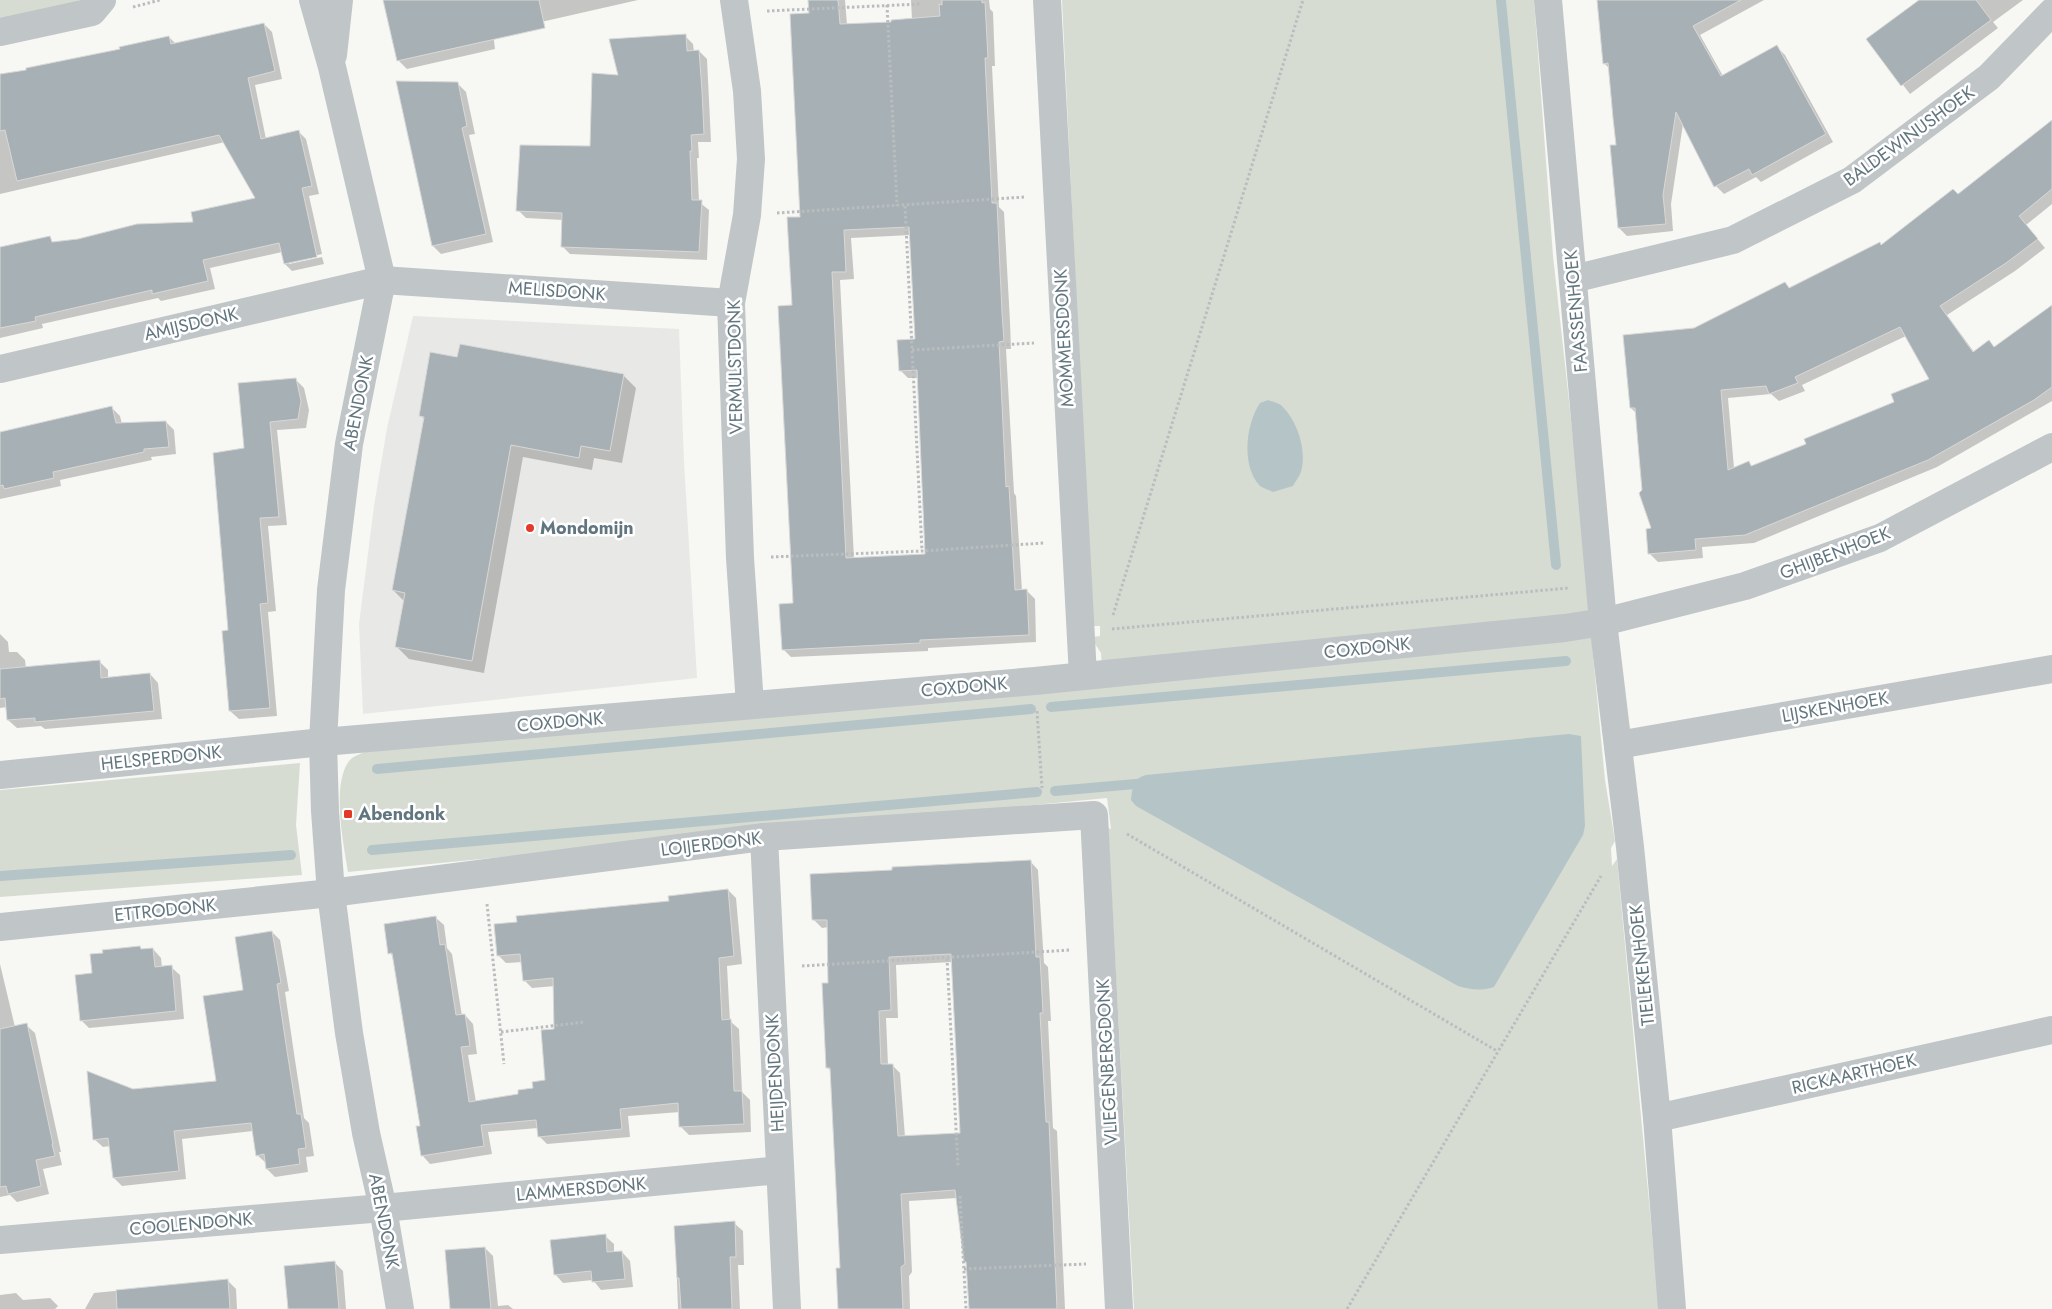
<svg xmlns="http://www.w3.org/2000/svg" width="2052" height="1309" font-family="Jost,sans-serif">
  <style>
    .built { fill: #e8e8e7 }
    .green { fill: #d7dcd3 }
    .water { fill: #b5c5c7 }
    .shadow { fill: #0003; fill-rule: evenodd }
    .lines { fill: none; stroke-linecap: round; stroke-linejoin: round }
    .stream { stroke: #b5c5c7; stroke-width: 10 }
    .building { fill: #a7b1b5; stroke: #d9d8d6; fill-rule: evenodd }
    .path { stroke: #babdbf; stroke-width: 3; stroke-dasharray: 2.5 2.5; stroke-linecap: butt }
    .minor { stroke: #c0c5c8; stroke-width: 28 }
    .poi-dot { fill: #e23a29; stroke: #fff; stroke-width: 2 }
    .labels { text-anchor: middle; dominant-baseline: central; stroke-width: 5; stroke-linejoin: round; paint-order: stroke }
    .street-label { font-size: 18px; fill: #62767f; stroke: #fff }
    .poi-label { font-size: 18px; font-weight: bold; fill: #62767f; stroke: #fff; text-anchor: start }
  </style>
  <rect width="100%" height="100%" fill="#f7f7f4"/>
  <!-- built -->
  <polygon class="built" points="413,316 679,329 684,462 697,678 363,714 359,624 374,506 387,428"/>
  <!-- green -->
  <g class="green">
    <polygon points="0,0 87,0 0,23"/>
    <path d="M1062,0h472l19,256 36,326h-3l19,198 10,61 -4,7 1,18 5,-7 42,450h-525l-26,-481 3,1 -4,-31 -759,74c-4,-26 -18,-92 3,-113 3,-3 9,-5 14,-7l738,-67 -2,-32 -6,-9 -2,-7 7,-1v-10h-8z"/>
    <polygon points="300,763 296,825 302,875 0,897 0,790"/>
  </g>
  <!-- water -->
  <g class="water">
    <path d="M1268,400c5,2 11,3 14,6 16,16 25,45 19,66 -2,5 -6,10 -8,14l-20,6c-4,-2 -11,-4 -14,-7 -18,-21 -13,-61 1,-82z"/>
    <path d="M1569,734l12,2 4,90 -2,9 -89,152c-13,4 -23,3 -36,-1l-322,-180 -5,-6c1,-11 2,-22 15,-25z"/>
  </g>
  <!-- shadow -->
  <g class="shadow">
    <polygon points="388,0 638,0 493,33 495,49 407,69 398,60"/>
    <path d="M809,0h36l2,25 45,-2 20,-3 -1,-20h78l1,9 3,3 2,54h-3l7,141 5,5 6,110 1,27h-5l8,144 2,3 6,95h5l8,8 1,43 -108,6v3l-137,6 -8,-8 11,-44 -1,-299 8,-88zM911,235l5,106 -16,29 8,8h11l8,177 -73,4 -14,-279 14,-1 -3,-41z"/>
    <polygon points="1598,0 1764,0 1700,35 1723,76 1777,47 1785,55 1833,142 1761,182 1756,177 1724,194 1716,186 1683,124 1671,204 1673,231 1627,236 1619,228 1617,146 1610,69 1604,63"/>
    <polygon points="1921,0 2023,0 1993,22 1998,28 1910,94 1868,39"/>
    <polygon points="264,24 272,32 282,79 255,85 266,139 299,132 306,139 319,194 309,196 322,254 289,262 289,264 322,257 324,264 292,271 285,264 282,252 210,268 215,289 161,301 158,298 42,324 43,328 0,338 0,262 194,223 257,199 225,142 0,194 0,81 28,70 97,54 121,50 169,37 176,44"/>
    <polygon points="685,36 693,44 694,52 699,51 707,59 711,142 698,142 699,158 697,158 699,202 709,210 707,260 570,254 562,246 563,220 526,218 518,210 591,147 619,76"/>
    <polygon points="458,84 466,92 475,134 469,135 493,242 441,254 433,246"/>
    <path d="M2052,121v83l-26,21 19,23 -30,23 -68,44 27,37 21,-4 57,-42v95l-115,66 -183,76 -52,4 1,11 -45,4 -8,-8 3,-24 -10,-40 -7,-77 -5,-5 63,-79 91,-46 6,6 91,-43 76,-51zM1906,336l25,43 -35,23 -88,42 -55,23 -4,-5 -15,6 -6,-70 43,-4 8,7 26,-10 -3,-6z"/>
    <polygon points="623,375 636,388 622,463 594,458 592,470 523,457 484,673 409,659 396,646 405,602 393,590 425,420 420,415"/>
    <polygon points="296,380 304,388 309,410 306,428 277,430 287,525 268,526 276,611 268,612 277,716 239,719 230,711 229,631 245,449"/>
    <polygon points="112,408 120,416 122,424 166,422 174,430 176,454 151,457 152,460 60,480 61,486 0,499 0,433"/>
    <polygon points="0,634 8,642 9,652 17,652 25,660 26,668 99,661 108,670 108,678 150,674 158,683 162,719 45,729 41,726 17,728 8,720 7,707 0,708"/>
    <path d="M1030,861l8,9 6,93 4,4 3,54h-3l5,107 4,3 8,178h-95l-3,-45 -2,-3 -8,-63 -48,3 3,71 -3,4 1,33h-71l3,-40 -10,-197 -5,-5 2,-140 -7,1 -8,-8zM952,962l9,172 -56,3 -5,-64 -8,-8h-4l-2,-47h12l-2,-53z"/>
    <polygon points="728,890 736,898 742,964 727,966 730,1021 739,1029 742,1092 750,1100 751,1132 689,1135 681,1127 680,1112 628,1116 630,1137 547,1144 539,1136 538,1128 488,1132 492,1154 430,1164 422,1155 421,1127 394,958 390,953 435,917 444,925 447,948 452,954 462,1016 465,1015 473,1024 477,1054 468,1055 476,1102 519,1095 535,1089 546,1081 555,1030 555,986 532,988 524,980 522,962 506,963 498,955 670,902"/>
    <polygon points="272,932 280,940 289,991 285,992 295,1060 304,1118 309,1123 314,1156 306,1157 308,1172 275,1177 267,1169 266,1163 257,1155 253,1131 182,1139 186,1179 122,1186 114,1178 110,1146 103,1147 94,1139 133,1090 217,1082 244,991"/>
    <polygon points="140,948 142,950 153,949 161,958 162,968 171,967 180,975 184,1019 89,1028 81,1020 93,974"/>
    <polygon points="0,964 15,1027 26,1025 35,1033 61,1152 59,1152 62,1165 43,1169 49,1194 17,1202 10,1195 0,1197"/>
    <polygon points="734,1223 743,1231 744,1265 738,1265 740,1309 678,1309 675,1227"/>
    <polygon points="605,1236 614,1244 614,1253 622,1252 630,1261 633,1287 601,1290 593,1280 563,1283 555,1274"/>
    <polygon points="485,1248 493,1256 498,1306 508,1305 513,1309 451,1309"/>
    <polygon points="335,1263 343,1271 346,1309 289,1309"/>
    <polygon points="227,1280 236,1289 237,1309 85,1309 94,1293"/>
    <polygon points="16,1293 23,1300 50,1298 58,1306 55,1309 0,1309 0,1295"/>
  </g>
  <g class="lines">
    <!-- stream -->
    <g class="stream">
      <polyline points="1501,1 1556,565"/>
      <polyline points="1051,707 1566,661"/>
      <polyline points="377,769 1031,709"/>
      <polyline points="1055,791 1147,783"/>
      <polyline points="372,850 1037,792"/>
      <polyline points="0,876 291,855"/>
    </g>
  </g>
  <!-- building -->
  <g class="building">
    <polygon points="383,0 539,0 545,28 397,61"/>
    <path d="M808,0h30l2,24 51,-2v-2l49,-4 -1,-12 3,1v-5h40v3l3,-1 3,56h-3l7,145h5l5,110 2,28 -5,1 7,145 3,-1 6,104 12,-1 2,46 -109,5v3l-138,7 -3,-46 14,-1 -15,-297 14,-1 -5,-88h13l-10,-203 19,-1zM909,227l6,112 -18,1 1,15 1,16 18,-1 8,184 -79,4 -14,-286h14l-2,-42z"/>
    <polygon points="1597,0 1741,0 1693,26 1721,76 1777,45 1826,134 1752,175 1749,169 1714,187 1676,112 1663,195 1666,224 1618,228 1610,145 1616,145 1613,118 1608,63 1603,64"/>
    <polygon points="1919,0 1976,0 1991,20 1901,86 1866,39"/>
    <polygon points="264,23 275,71 248,78 261,139 299,130 312,186 302,188 317,257 284,264 279,243 203,260 208,281 152,294 152,290 35,317 36,321 0,328 0,247 50,236 52,242 78,239 137,224 193,222 191,212 255,198 219,135 17,181 5,130 0,131 0,74 26,70 26,68 120,49 119,47 169,36 171,44"/>
    <polygon points="686,34 687,51 699,50 702,91 704,134 691,135 692,151 690,151 692,200 702,200 699,252 561,247 562,213 516,211 520,145 590,146 592,73 618,75 609,39"/>
    <polygon points="396,81 458,82 467,126 462,128 486,234 432,246"/>
    <path d="M2052,120v69l-33,27 19,23 -32,24 -66,43 33,46 16,-12 5,7 58,-42v82l-18,13 -106,60 -183,75 -50,4 1,11 -48,4 -2,-25 5,-1 -12,-35 3,-3 -3,-34 -4,-48h-5l-7,-73 71,-7 91,-46 4,6 91,-46 1,3 72,-56 5,5zM1900,327l29,52 -38,15 3,8 -90,37 2,5 -55,22 -2,-5 -21,9 -7,-80 45,-4 3,8 29,-11 -3,-6z"/>
    <polygon points="460,344 624,374 610,451 581,446 579,458 511,445 472,661 395,647 405,593 392,590 424,417 419,416 430,352 457,357"/>
    <polygon points="296,378 301,401 298,419 270,422 279,517 260,518 268,603 260,604 270,708 229,711 222,631 228,630 213,453 244,448 238,383"/>
    <polygon points="112,406 116,423 166,421 169,447 144,449 144,452 53,472 54,478 4,489 3,485 0,486 0,432"/>
    <polygon points="100,660 101,678 150,673 154,711 35,722 35,718 7,720 5,698 0,699 0,669"/>
    <path d="M1031,860l5,97h4l3,56h-3l6,109h3l8,187h-88l-3,-47h-2l-9,-72 -54,4 4,70 -4,3 2,42h-65l-2,-41h4l-10,-200h-4l-4,-85h6l-1,-63h-15l-2,-46 82,-4v-3zM951,954l9,179 -62,3 -5,-72h-12l-2,-53 12,-1 -2,-53z"/>
    <polygon points="728,889 734,956 719,958 722,1020 731,1019 734,1091 742,1091 744,1124 679,1127 678,1103 620,1109 622,1129 538,1137 536,1120 481,1125 484,1146 421,1156 416,1126 420,1126 399,996 392,953 388,954 384,924 436,916 440,945 445,944 456,1015 465,1014 470,1046 461,1047 469,1102 518,1094 518,1090 533,1088 532,1082 545,1080 541,1030 554,1029 553,978 523,981 520,954 497,956 494,924 517,922 516,916 669,901 668,896"/>
    <polygon points="272,931 281,983 277,984 287,1051 297,1114 301,1114 306,1148 298,1149 300,1164 266,1169 264,1154 256,1156 251,1123 174,1131 179,1171 113,1178 108,1138 93,1140 87,1071 133,1089 216,1081 203,996 243,990 235,937"/>
    <polygon points="140,946 141,949 153,948 155,967 172,965 176,1011 80,1021 75,975 92,973 90,954 103,953 102,950"/>
    <polygon points="27,1023 53,1144 52,1144 55,1156 36,1160 41,1186 8,1194 6,1186 0,1187 0,1029"/>
    <polygon points="735,1221 736,1257 730,1257 732,1309 681,1309 679,1278 677,1278 674,1226"/>
    <polygon points="606,1234 607,1252 622,1251 625,1279 592,1282 591,1271 554,1275 550,1240"/>
    <polygon points="485,1247 491,1309 450,1309 445,1250"/>
    <polygon points="335,1261 339,1309 288,1309 284,1266"/>
    <polygon points="228,1279 230,1309 117,1309 116,1290"/>
  </g>
  <g class="lines">
    <!-- path -->
    <g class="path">
      <polyline points="887,5 897,206"/>
      <polyline points="133,7 160,0"/>
      <polyline points="767,11 921,4"/>
      <polyline points="905,206 922,551"/>
      <polyline points="777,213 1025,197"/>
      <polyline points="912,350 1034,343"/>
      <polyline points="771,557 922,551 1044,543"/>
      <polyline points="1113,615 1303,0"/>
      <polyline points="1112,629 1569,588"/>
      <polyline points="1037,711 1042,788"/>
      <polyline points="1127,834 1497,1051"/>
      <polyline points="487,904 504,1064"/>
      <polyline points="947,958 958,1166"/>
      <polyline points="802,966 1071,950"/>
      <polyline points="501,1032 585,1022"/>
      <polyline points="960,1196 966,1309"/>
      <polyline points="964,1269 1086,1264"/>
      <polyline points="1347,1309 1601,876"/>
    </g>
    <!-- minor -->
    <g class="minor">
      <polyline points="313,0 332,67 382,280 349,444 331,590 323,742 325,811 331,893 349,1033 366,1133 383,1208 400,1309"/>
      <polyline points="734,0 747,91 751,159 747,215 731,303 740,558 750,705"/>
      <polyline points="1047,0 1083,676"/>
      <polyline points="1548,0 1603,622 1630,847 1657,1118 1672,1309"/>
      <polyline points="0,32 92,12 102,0"/>
      <polyline points="333,55 339,0"/>
      <polyline points="1573,279 1733,240 1852,180 1989,77 2052,12"/>
      <polyline points="0,369 382,280 731,303"/>
      <polyline points="1618,745 2052,669"/>
      <polyline points="0,775 323,742 1035,681 1565,628 1603,622 1745,586 1880,538 2052,447"/>
      <polyline points="764,837 787,1309"/>
      <polyline points="0,927 331,893 764,837 1094,815 1119,1309"/>
      <polyline points="1657,1118 2052,1030"/>
      <polyline points="0,1240 383,1208 780,1170"/>
    </g>
  </g>
  <!-- markers -->
  <g class="poi-dot">
    <circle cx="530" cy="528" r="5"/>
    <rect x="343" y="809" width="10" height="10" rx="2.5"/>
  </g>
  <g class="labels">
    <!-- street labels -->
    <g class="street-label">
      <text transform="translate(1909 136) rotate(-36)">BALDEWINUSHOEK</text>
      <text transform="translate(557 291) rotate(4)">MELISDONK</text>
      <text transform="translate(1576 311) rotate(-95)">FAASSENHOEK</text>
      <text transform="translate(191 324) rotate(-13)">AMIJSDONK</text>
      <text transform="translate(1064 338) rotate(-93)">MOMMERSDONK</text>
      <text transform="translate(735 367) rotate(-91)">VERMULSTDONK</text>
      <text transform="translate(358 403) rotate(-79)">ABENDONK</text>
      <text transform="translate(1835 553) rotate(-21)">GHIJBENHOEK</text>
      <text transform="translate(1367 648) rotate(-6)">COXDONK</text>
      <text transform="translate(964 687) rotate(-5)">COXDONK</text>
      <text transform="translate(1835 707) rotate(-10)">LIJSKENHOEK</text>
      <text transform="translate(560 722) rotate(-5)">COXDONK</text>
      <text transform="translate(161 758) rotate(-6)">HELSPERDONK</text>
      <text transform="translate(711 844) rotate(-7)">LOIJERDONK</text>
      <text transform="translate(165 910) rotate(-6)">ETTRODONK</text>
      <text transform="translate(1642 965) rotate(-96)">TIELEKENHOEK</text>
      <text transform="translate(1107 1062) rotate(-93)">VLIEGENBERGDONK</text>
      <text transform="translate(775 1073) rotate(-93)">HEIJDENDONK</text>
      <text transform="translate(1854 1074) rotate(-13)">RICKAARTHOEK</text>
      <text transform="translate(581 1189) rotate(-5)">LAMMERSDONK</text>
      <text transform="translate(384 1221) rotate(79)">ABENDONK</text>
      <text transform="translate(191 1224) rotate(-5)">COOLENDONK</text>
    </g>
    <!-- poi labels -->
    <g class="poi-label">
      <text x="540" y="528">Mondomijn</text>
      <text x="358" y="814">Abendonk</text>
    </g>
  </g>
</svg>
